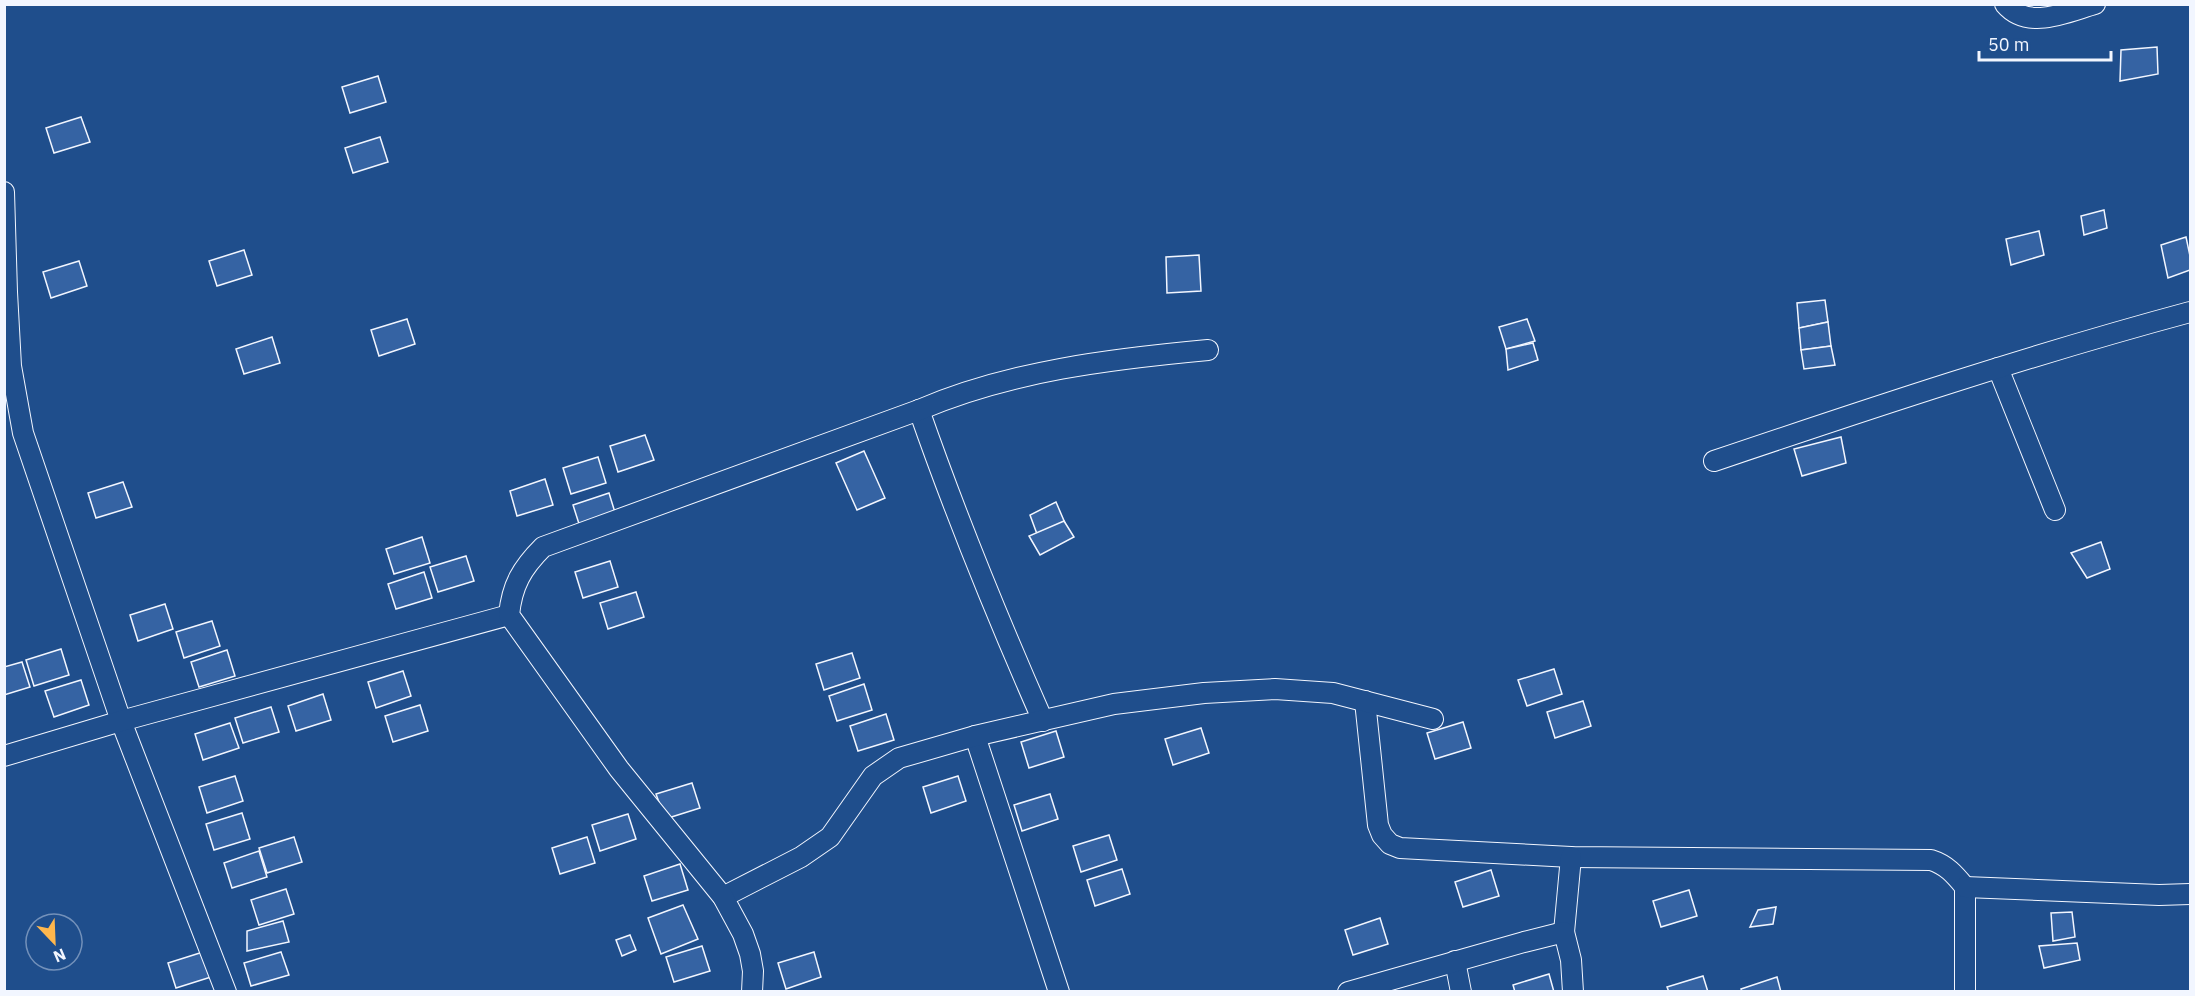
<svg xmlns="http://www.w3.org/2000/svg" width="2195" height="996" font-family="'IBM Plex Sans',sans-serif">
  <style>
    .building { fill: #3563a3; stroke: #f2f6ff; stroke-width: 1.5 }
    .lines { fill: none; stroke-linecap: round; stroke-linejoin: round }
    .minor-casing { stroke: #f2f6ff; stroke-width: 22 }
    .minor { stroke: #1f4e8c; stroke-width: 20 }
  </style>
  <rect width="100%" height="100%" fill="#1f4e8c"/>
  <!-- building -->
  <g class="building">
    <polygon points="2157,47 2158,74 2120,81 2121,50"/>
    <polygon points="378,76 386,102 350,113 342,87"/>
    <polygon points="81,117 90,142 54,153 46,128"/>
    <polygon points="380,137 388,162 353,173 345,148"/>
    <polygon points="2104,210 2107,228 2084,235 2081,216"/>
    <polygon points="2039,231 2044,255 2011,265 2006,239"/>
    <polygon points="2186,237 2190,256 2190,270 2168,278 2161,245"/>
    <polygon points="244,250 252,275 217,286 209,261"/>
    <polygon points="1199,255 1201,291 1167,293 1166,257"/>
    <polygon points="79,261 87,286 51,298 43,272"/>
    <polygon points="1825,300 1828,322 1799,328 1797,303"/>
    <polygon points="407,319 415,344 379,356 371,330"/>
    <polygon points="1527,319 1535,341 1506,349 1499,327"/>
    <polygon points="1828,322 1831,346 1801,350 1799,328"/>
    <polygon points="272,337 280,363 244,374 236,349"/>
    <polygon points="1533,343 1538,360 1508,370 1506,349"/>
    <polygon points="1831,346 1835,365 1804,369 1801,350"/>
    <polygon points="645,435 654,460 618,472 610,446"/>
    <polygon points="1841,437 1846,463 1802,476 1794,449"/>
    <polygon points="864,451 885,498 857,510 836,463"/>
    <polygon points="598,457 606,483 571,494 563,468"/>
    <polygon points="545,479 553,505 517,516 510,491"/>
    <polygon points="123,482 132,507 96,518 88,493"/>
    <polygon points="609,493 617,519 581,530 573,505"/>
    <polygon points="1056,502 1065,523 1037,534 1030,515"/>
    <polygon points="1064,521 1074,537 1040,555 1029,536"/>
    <polygon points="422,537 430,563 394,574 386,549"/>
    <polygon points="2101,542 2110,569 2087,578 2071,553"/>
    <polygon points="466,556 474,581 438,592 430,567"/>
    <polygon points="610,561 618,587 583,598 575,572"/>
    <polygon points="424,572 432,598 396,609 388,584"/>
    <polygon points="636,592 644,617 608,629 600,603"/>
    <polygon points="165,604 173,629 138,641 130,615"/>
    <polygon points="212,621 220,646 184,658 176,632"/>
    <polygon points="61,649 69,675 34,686 26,660"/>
    <polygon points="227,650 235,676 199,687 191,662"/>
    <polygon points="852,653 860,678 824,690 816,664"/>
    <polygon points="22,662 30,687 4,695 4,667"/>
    <polygon points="1554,669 1562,694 1527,706 1518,680"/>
    <polygon points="403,671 411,696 376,708 368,682"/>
    <polygon points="81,680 89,705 54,717 45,691"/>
    <polygon points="864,684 872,710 837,721 829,696"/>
    <polygon points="323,694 331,720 296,731 288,706"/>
    <polygon points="1583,701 1591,726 1555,738 1547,712"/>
    <polygon points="420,705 428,731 393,742 385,716"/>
    <polygon points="271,707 279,732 243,743 235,718"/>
    <polygon points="886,714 894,740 858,751 850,726"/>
    <polygon points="1463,722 1471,748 1435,759 1427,733"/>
    <polygon points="230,723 239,748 203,760 195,734"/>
    <polygon points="1201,728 1209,753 1173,765 1165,739"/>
    <polygon points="1056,731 1064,757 1029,768 1021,742"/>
    <polygon points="235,776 243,801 207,813 199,787"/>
    <polygon points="958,776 966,801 931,813 923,787"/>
    <polygon points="692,783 700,808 665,819 656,794"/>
    <polygon points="1050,794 1058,819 1022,831 1014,805"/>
    <polygon points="242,813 250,839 214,850 206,824"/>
    <polygon points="628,814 636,839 600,851 592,825"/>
    <polygon points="1109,835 1117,860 1081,872 1073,846"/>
    <polygon points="294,837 302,862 267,873 259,848"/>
    <polygon points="587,837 595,863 560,874 552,848"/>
    <polygon points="259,851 267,877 232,888 224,863"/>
    <polygon points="680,864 688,890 652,901 644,876"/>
    <polygon points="1122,869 1130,894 1095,906 1087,880"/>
    <polygon points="1491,870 1499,896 1463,907 1455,882"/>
    <polygon points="286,889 294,914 259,925 251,900"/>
    <polygon points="1689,890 1697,916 1661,927 1653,901"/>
    <polygon points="683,905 698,939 661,954 648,918"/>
    <polygon points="1776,907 1773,924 1750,927 1758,910"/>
    <polygon points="2072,912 2075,937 2053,941 2051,913"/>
    <polygon points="1380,918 1388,944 1353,955 1345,930"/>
    <polygon points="283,921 289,942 247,951 247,931"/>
    <polygon points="630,935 636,950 622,956 616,940"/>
    <polygon points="2077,943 2080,960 2044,968 2039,946"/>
    <polygon points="702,946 710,971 674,982 666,957"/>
    <polygon points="203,952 211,977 176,988 168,963"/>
    <polygon points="281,952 289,975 251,986 244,963"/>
    <polygon points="814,952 821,977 786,989 778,963"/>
    <polygon points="1549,974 1554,992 1515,992 1513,985"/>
    <polygon points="1703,976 1708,992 1669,992 1667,987"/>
    <polygon points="1777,977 1781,992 1742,992 1741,989"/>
  </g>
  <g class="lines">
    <defs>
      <g id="minor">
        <path d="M2005,4c23,27 62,8 90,0"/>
        <polyline points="4,192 7,292 11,366 23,433 121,721 226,992"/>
        <polyline points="1998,368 2055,510"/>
        <path d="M919,410c37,106 79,209 124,311"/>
        <path d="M1714,461c157,-53 316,-106 476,-149"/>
        <path d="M1365,701l13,124 4,10 8,9 10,4 171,9 360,3c16,5 24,15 34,27v105"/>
        <polyline points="975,736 1059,992"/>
        <polyline points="4,756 121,721 509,615"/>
        <polyline points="1965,887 2159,895 2190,894"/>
        <polyline points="723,897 801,857 830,837 873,776 899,758 975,736 1114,704 1204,693 1275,689 1333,693 1433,719"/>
        <polyline points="1564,932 1571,857"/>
        <polyline points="1455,961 1461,992"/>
        <path d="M752,992l1,-21 -3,-17 -7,-20 -20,-37 -104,-128 -110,-154c3,-30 13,-47 34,-68l376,-137c91,-39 192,-51 289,-60"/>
        <polyline points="1348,992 1524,942 1564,932 1571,960 1573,992"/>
      </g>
    </defs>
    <!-- minor casing -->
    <use href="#minor" class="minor-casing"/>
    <!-- minor -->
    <use href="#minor" class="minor"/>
  </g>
  <!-- border -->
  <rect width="2195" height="996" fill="none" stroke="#f2f6ff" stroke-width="12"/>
  <!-- north arrow -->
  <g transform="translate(54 942) rotate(157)"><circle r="28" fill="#1f4e8c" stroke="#7391ba" stroke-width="1.5"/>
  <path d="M0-4.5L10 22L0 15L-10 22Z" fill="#ffb74d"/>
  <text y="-9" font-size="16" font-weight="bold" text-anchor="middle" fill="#f2f6ff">N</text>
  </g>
  <!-- scale -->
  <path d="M1979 51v9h132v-9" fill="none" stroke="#f2f6ff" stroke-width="3"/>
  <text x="1988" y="51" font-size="18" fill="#f2f6ff" stroke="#1f4e8c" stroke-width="4.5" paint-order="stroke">50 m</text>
</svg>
